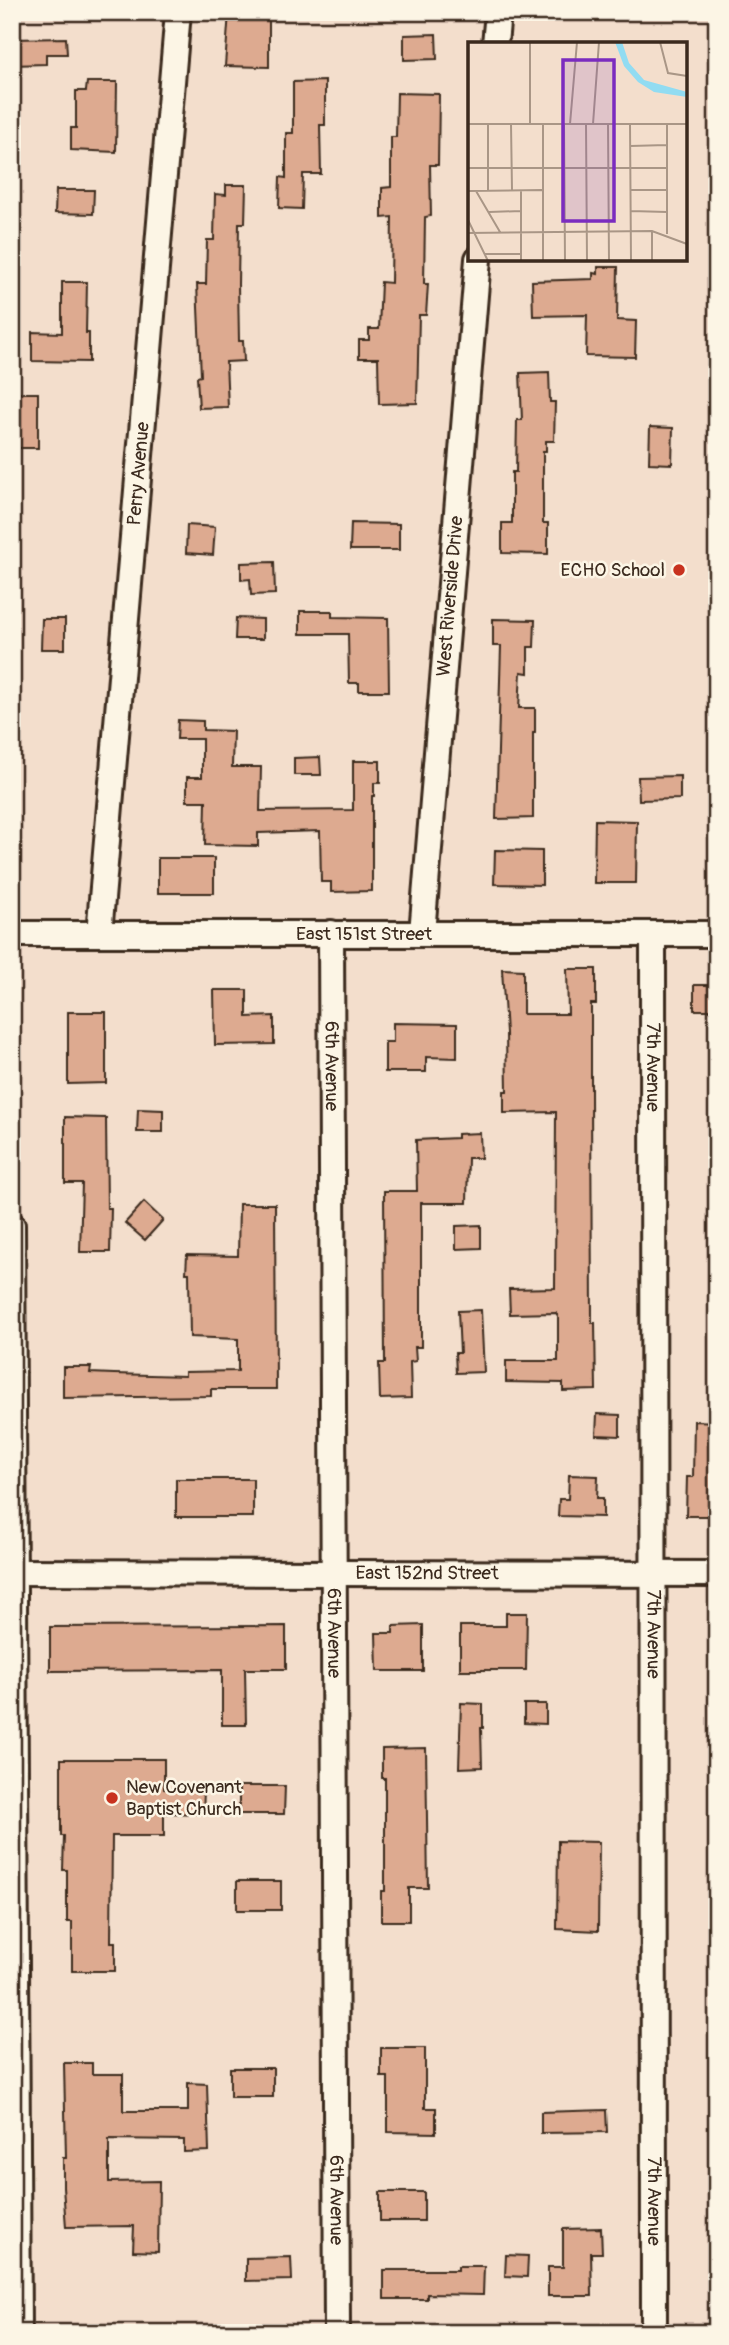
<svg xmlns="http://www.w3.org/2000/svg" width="729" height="2345" font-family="Pangolin,sans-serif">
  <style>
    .building { fill: #ddaa90; stroke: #3b2a1e; stroke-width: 2 }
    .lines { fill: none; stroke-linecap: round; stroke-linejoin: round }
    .minor-casing { stroke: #3b2a1e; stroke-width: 30 }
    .minor { stroke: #fcf5e5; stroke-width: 24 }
    .poi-dot { fill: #c8321e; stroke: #fcf5e5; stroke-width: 2.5 }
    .labels { text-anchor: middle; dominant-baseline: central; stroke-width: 5; stroke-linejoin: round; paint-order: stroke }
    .street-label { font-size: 19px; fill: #3b2a1e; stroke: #fcf5e5 }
    .poi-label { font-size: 19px; fill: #3b2a1e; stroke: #fcf5e5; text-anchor: end }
    .inset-road { fill: none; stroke: #a99686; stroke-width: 2 }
    .view { fill: #7b2cbf; fill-opacity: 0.15; stroke: #7b2cbf; stroke-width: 3.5 }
    .inset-edge { fill: none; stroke: #3b2a1e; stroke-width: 3.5 }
  </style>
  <rect width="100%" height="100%" fill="#f3decc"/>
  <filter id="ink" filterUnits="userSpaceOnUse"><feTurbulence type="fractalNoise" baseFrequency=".0143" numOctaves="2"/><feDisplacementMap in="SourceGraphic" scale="14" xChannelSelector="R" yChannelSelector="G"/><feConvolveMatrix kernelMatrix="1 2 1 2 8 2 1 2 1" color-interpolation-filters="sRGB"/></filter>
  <g filter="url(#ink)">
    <!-- building -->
    <g class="building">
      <polygon points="229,12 269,12 269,67 225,66"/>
      <polygon points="436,34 437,59 404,60 404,35"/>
      <polygon points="66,38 67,54 46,54 46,64 12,65 12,39"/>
      <polygon points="325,81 325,125 320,125 321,174 303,174 302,209 279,208 280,177 286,178 286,133 293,133 293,82"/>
      <polygon points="87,82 117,82 116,152 71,150 71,128 76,128 76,91 86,91"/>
      <polygon points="397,93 439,94 438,165 430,165 431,216 425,217 424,284 428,284 426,315 419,315 417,403 379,404 378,358 359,358 359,340 369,340 369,329 379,329 381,282 391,283 392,217 382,218 382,188 391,187 391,137 396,137"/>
      <polygon points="226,185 246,185 245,223 239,223 238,284 239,341 243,341 244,361 226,362 228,407 199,408 197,377 201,376 197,284 206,284 207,240 214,240 215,194 226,195"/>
      <polygon points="56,190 94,190 93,214 55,213"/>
      <polygon points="598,267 618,267 617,320 636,321 635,357 586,356 587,315 533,316 532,281 593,279 593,273 598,274"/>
      <polygon points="62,282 87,282 86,333 89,333 89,362 32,361 32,332 62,333"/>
      <polygon points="549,372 550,402 555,402 554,441 546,441 546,451 543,451 543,523 548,523 548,554 502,553 502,523 512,523 512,472 516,472 517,420 522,420 520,373"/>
      <polygon points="14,393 38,393 38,448 12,448"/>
      <polygon points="650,427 673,428 672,464 649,463"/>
      <polygon points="351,523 399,524 399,550 350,550"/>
      <polygon points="187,525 215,527 213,555 186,553"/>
      <polygon points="274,562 275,594 251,595 250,579 241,580 241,563"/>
      <polygon points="300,611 332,611 332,617 388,618 389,691 359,691 359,683 349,683 348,634 300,634"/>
      <polygon points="236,618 263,619 263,639 235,639"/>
      <polygon points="42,619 65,619 65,649 41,649"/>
      <polygon points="493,619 535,620 534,647 528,647 528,673 521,672 519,708 535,708 535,733 533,733 533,818 496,819 501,646 493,646"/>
      <polygon points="178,720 203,721 203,730 233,731 232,767 261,767 260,811 353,810 353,761 380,761 380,783 374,783 374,796 372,796 372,891 331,892 331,882 321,882 320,831 258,833 258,846 205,845 206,801 187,801 187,777 202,777 202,739 177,739"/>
      <polygon points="320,757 321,775 294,775 294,758"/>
      <polygon points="680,776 680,799 639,800 638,777"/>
      <polygon points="595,820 637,821 636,883 594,883"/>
      <polygon points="495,850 542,851 542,885 494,884"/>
      <rect x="158" y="858" width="56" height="35"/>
      <polygon points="502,969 523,970 523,1014 568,1014 567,969 596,969 596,1004 591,1004 591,1093 592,1323 595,1323 596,1390 563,1391 563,1383 506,1382 506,1361 558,1361 558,1316 556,1313 510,1314 509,1289 555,1288 556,1112 504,1113 504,1091 507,1091 506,1033"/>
      <rect x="694" y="985" width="23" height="25"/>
      <polygon points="214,990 247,990 247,1017 274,1016 274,1044 215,1045"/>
      <polygon points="68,1012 106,1012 106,1083 68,1084"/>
      <polygon points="393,1023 457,1024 457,1058 426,1057 426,1072 385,1072 385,1042 393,1042"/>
      <polygon points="138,1109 163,1110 163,1132 137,1132"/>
      <polygon points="65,1117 106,1118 107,1208 111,1208 110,1252 80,1252 82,1183 65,1183"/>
      <polygon points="480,1133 481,1158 468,1158 467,1203 421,1203 421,1347 415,1347 416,1361 410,1362 411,1398 380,1399 379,1363 385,1363 384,1191 417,1191 416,1140 457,1138 457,1134"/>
      <polygon points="144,1202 163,1220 145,1240 125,1223"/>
      <polygon points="239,1204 275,1204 276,1389 211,1389 211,1396 63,1398 63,1367 91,1367 90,1373 114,1374 185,1376 185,1372 238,1371 238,1339 190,1337 189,1273 186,1273 187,1255 238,1256"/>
      <polygon points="481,1225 481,1248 456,1249 456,1226"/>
      <polygon points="481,1310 484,1372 456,1373 455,1353 460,1353 458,1311"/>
      <polygon points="597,1414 620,1415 620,1436 596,1435"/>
      <polygon points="694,1421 717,1422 717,1516 686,1516 687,1477 693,1477"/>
      <polygon points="569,1475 598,1476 597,1498 603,1498 603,1517 558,1516 559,1499 568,1499"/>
      <rect x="176" y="1479" width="77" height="38"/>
      <polygon points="506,1613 527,1613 526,1670 460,1670 460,1626 506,1626"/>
      <polygon points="423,1625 423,1671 377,1671 376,1633 393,1633 393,1626"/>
      <polygon points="286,1626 286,1669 245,1669 246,1725 222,1725 222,1670 50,1671 50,1627"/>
      <polygon points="461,1703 483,1704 483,1728 481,1728 482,1767 459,1768"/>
      <polygon points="524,1704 546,1704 546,1724 524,1723"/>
      <polygon points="426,1748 428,1888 409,1888 409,1921 381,1921 381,1891 385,1891 385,1778 382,1778 382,1749"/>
      <polygon points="61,1759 164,1759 164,1789 204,1790 203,1814 164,1813 164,1836 112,1836 111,1942 115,1942 115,1971 72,1971 72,1922 67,1922 67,1870 63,1870 64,1836 61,1836"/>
      <polygon points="239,1786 285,1786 284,1814 239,1814"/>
      <polygon points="558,1841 599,1842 598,1931 557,1929"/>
      <rect x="237" y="1881" width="44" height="29"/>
      <polygon points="381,2048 425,2048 425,2108 436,2108 436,2133 388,2132 388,2077 381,2077"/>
      <polygon points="64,2063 92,2063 92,2074 123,2074 123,2111 188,2111 188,2083 207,2084 209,2151 184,2152 184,2140 109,2139 109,2182 159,2181 158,2252 133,2251 134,2226 66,2227 63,2187 63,2158 66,2158"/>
      <rect x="230" y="2068" width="43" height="29"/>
      <polygon points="606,2110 607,2132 541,2133 541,2112"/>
      <rect x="380" y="2192" width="44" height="29"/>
      <polygon points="601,2228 602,2253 591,2253 592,2296 548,2296 548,2267 563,2267 563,2229"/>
      <polygon points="506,2255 528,2256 527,2277 505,2276"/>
      <polygon points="291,2257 292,2280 246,2281 246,2258"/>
      <polygon points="458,2266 484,2266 483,2295 427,2294 427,2299 384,2299 384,2270 458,2270"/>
    </g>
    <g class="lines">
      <defs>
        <g id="minor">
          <polyline points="495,44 498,12"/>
          <path id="s1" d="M331,933l6,1400"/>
          <path id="s2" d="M422,933l56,-674"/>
          <path id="s3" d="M12,934h705"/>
          <path id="s4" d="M99,934l79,-922"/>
          <path id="s5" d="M653,934l1,1399"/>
          <polyline points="12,1225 18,2333"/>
          <path id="s6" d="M12,1572l705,2"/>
        </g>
      </defs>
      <!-- minor casing -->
      <use href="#minor" class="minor-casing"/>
      <!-- minor -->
      <use href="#minor" class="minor"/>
    </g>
  </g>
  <!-- markers -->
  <g class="poi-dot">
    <circle cx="679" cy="570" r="7"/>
    <circle cx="112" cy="1798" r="7"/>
  </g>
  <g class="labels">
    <!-- street labels -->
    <g class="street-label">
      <text stroke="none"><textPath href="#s4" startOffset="462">Perry Avenue</textPath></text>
      <text stroke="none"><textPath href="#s2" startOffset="338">West Riverside Drive</textPath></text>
      <text stroke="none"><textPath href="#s3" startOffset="352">East 151st Street</textPath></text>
      <text stroke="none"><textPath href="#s1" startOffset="133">6th Avenue</textPath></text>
      <text stroke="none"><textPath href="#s5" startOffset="133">7th Avenue</textPath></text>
      <text stroke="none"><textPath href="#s6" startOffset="415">East 152nd Street</textPath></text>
      <text stroke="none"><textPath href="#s1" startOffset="700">6th Avenue</textPath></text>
      <text stroke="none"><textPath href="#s5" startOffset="700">7th Avenue</textPath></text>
      <text stroke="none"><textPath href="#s1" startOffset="1267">6th Avenue</textPath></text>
      <text stroke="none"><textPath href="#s5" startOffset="1267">7th Avenue</textPath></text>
    </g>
    <!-- poi labels -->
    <g class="poi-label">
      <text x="665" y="570">ECHO School</text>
      <text x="126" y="1787" text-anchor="start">New Covenant<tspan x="126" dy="22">Baptist Church</tspan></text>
    </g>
  </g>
  <!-- overview -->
  <g transform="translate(468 42)">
    <rect width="219" height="219" fill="#f3decc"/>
    <path d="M147,0h7l7,21 15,17 43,12v5l-33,-5 -16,-10 -14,-16z" fill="#91dcf2"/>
    <path class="inset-road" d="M62,0v82M192,0l8,31 19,3M0,82h219M20,82v66M43,82l1,66M75,82v137M96,82l1,137M102,82l7,-82M118,82l1,137M125,82l6,-82M140,82l1,137M162,82l1,137M162,104l37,-1M0,126h199M53,148v71M163,148h36M0,149l74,-1M8,149l24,41M163,169l36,1M21,170l32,-1M0,178l20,41M184,189v30M0,191l184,-2 35,13M199,192v-110M17,212h36"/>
    <path class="view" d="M95,18h51v161h-51z"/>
    <rect width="219" height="219" class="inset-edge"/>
  </g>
  <!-- margin -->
  <rect width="729" height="2345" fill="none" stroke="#fcf5e5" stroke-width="42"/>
  <rect x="21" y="21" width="687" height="2303" fill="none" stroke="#3b2a1e" stroke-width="2.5" filter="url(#ink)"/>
</svg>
